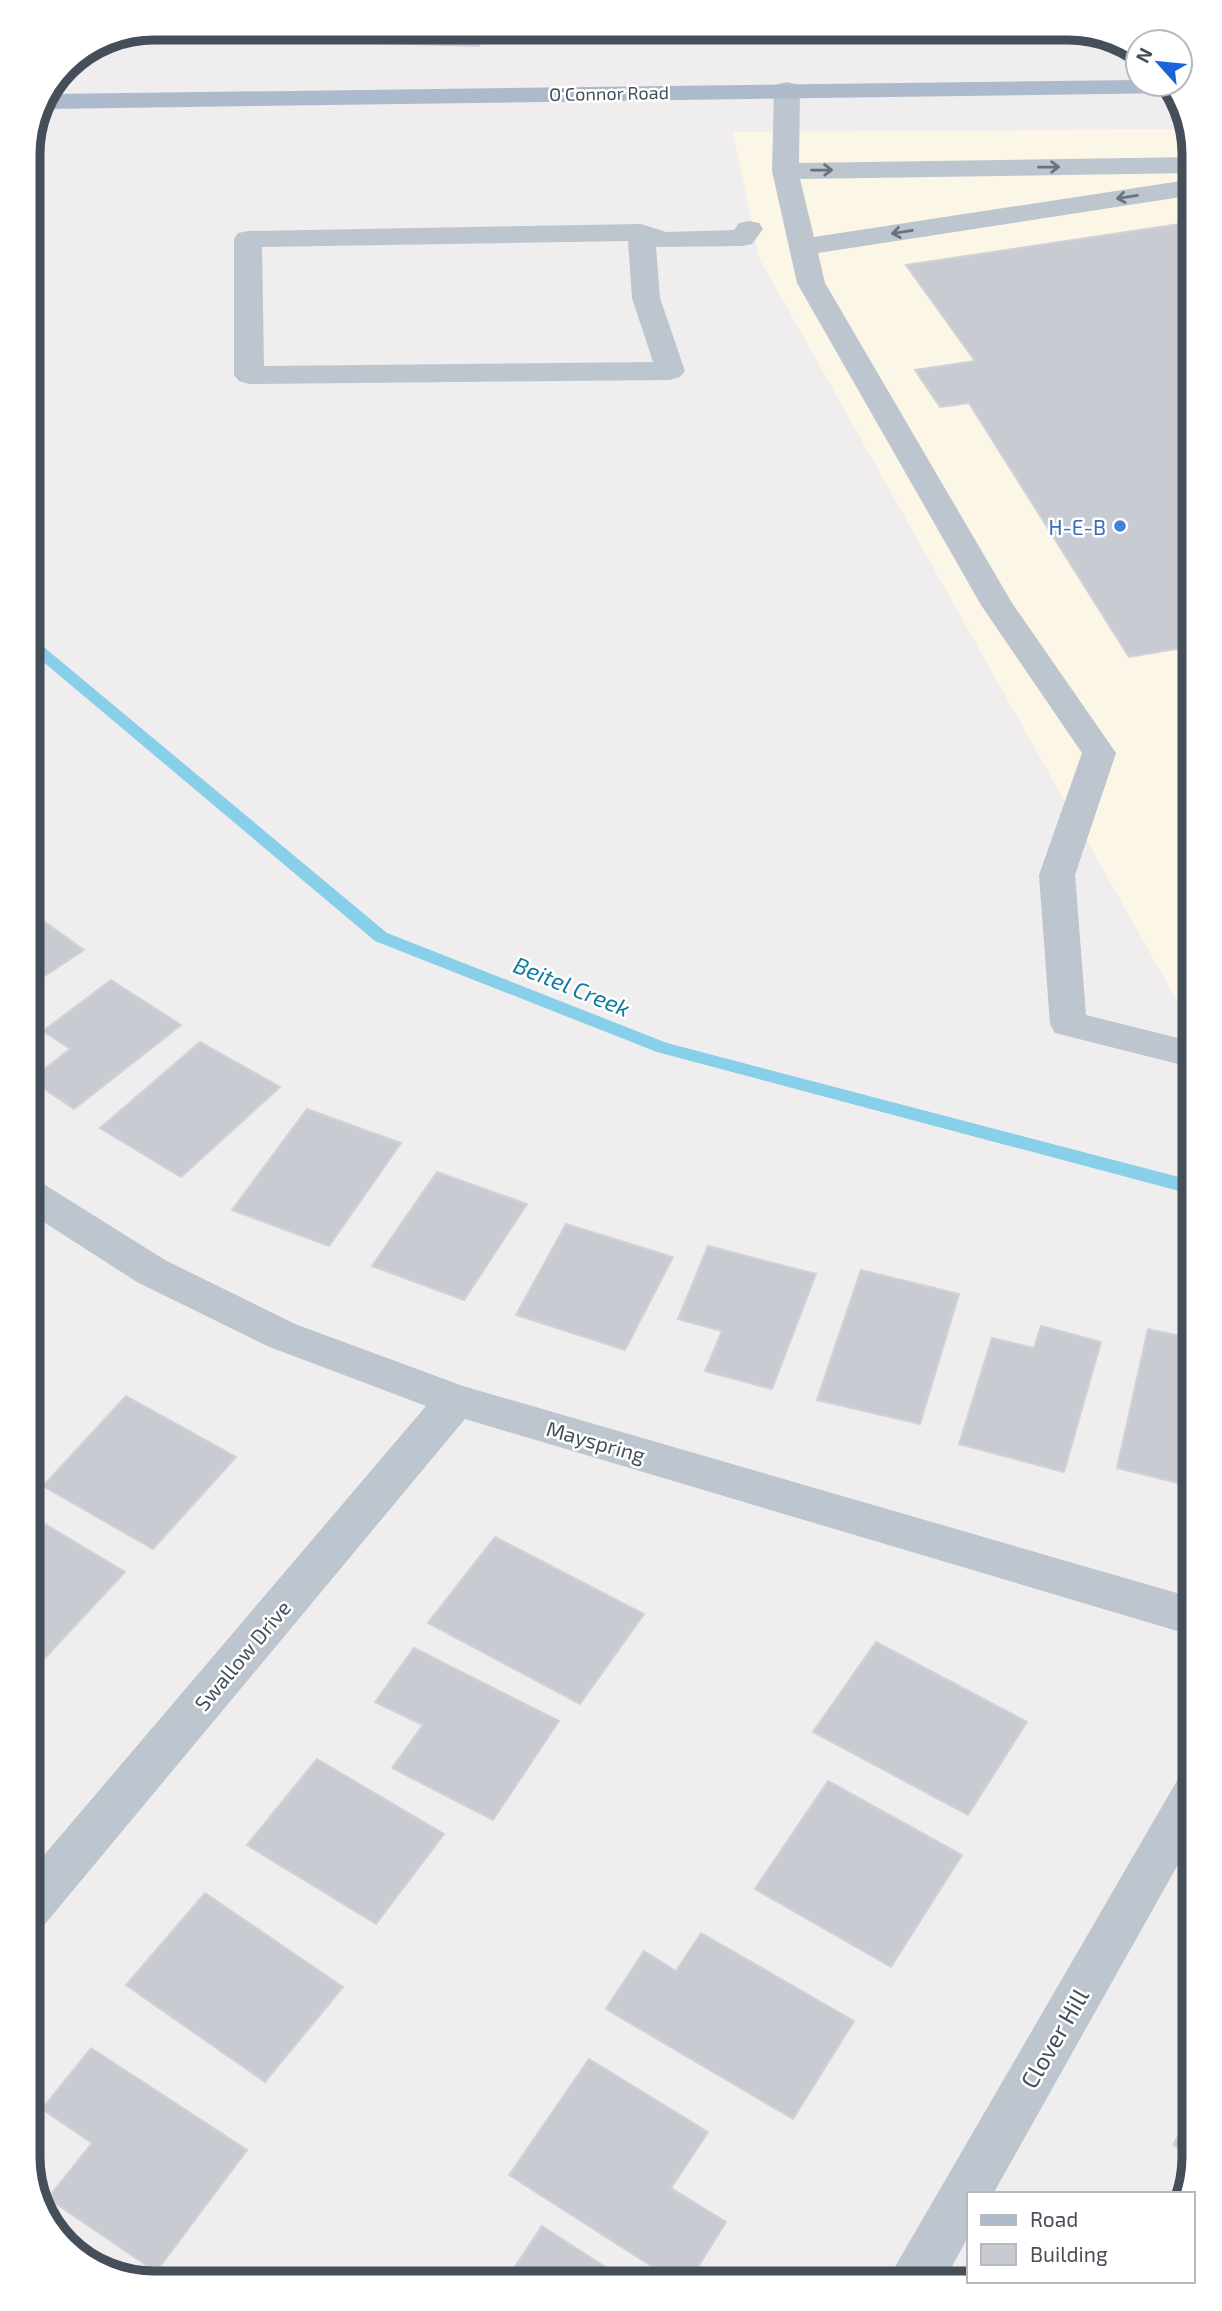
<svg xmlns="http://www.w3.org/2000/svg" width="1222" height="2311" font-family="'Exo 2',sans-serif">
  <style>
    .commercial { fill: #fbf6e5 }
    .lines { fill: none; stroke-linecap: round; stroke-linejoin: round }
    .stream { fill: #88cfe9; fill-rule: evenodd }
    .building { fill: #c9cbd3; stroke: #d1d2d8; stroke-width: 2 }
    .minor { fill: #bdc6cf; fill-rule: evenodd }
    .major { fill: #acbacc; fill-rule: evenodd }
    .oneway { stroke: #69737d }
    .shop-dot { fill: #3f7fe0; stroke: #fff; stroke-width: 2.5 }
    .labels { text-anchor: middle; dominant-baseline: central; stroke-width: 5; stroke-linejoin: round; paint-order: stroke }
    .far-street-label { font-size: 18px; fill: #454f5a; stroke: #fff }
    .shop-label { font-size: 21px; fill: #366cbe; stroke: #fff; text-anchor: end }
    .street-label { font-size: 21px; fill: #454f5a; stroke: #fff }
    .water-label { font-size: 23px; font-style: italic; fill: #0f7ba3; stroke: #fff }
    .near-street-label { font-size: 24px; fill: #454f5a; stroke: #fff }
    .rim { fill: none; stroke: #454f5a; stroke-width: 9 }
  </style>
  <rect width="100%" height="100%" fill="#efeded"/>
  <!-- commercial -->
  <polygon class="commercial" points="1189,129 1194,154 1194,1031 759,258 733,132"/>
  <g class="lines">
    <!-- stream -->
    <polygon class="stream" points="28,636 33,638 387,933 667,1043 1194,1181 1194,1195 657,1052 375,941 28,649"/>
  </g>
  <!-- building -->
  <g class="building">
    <polygon points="154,28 184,28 179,43 101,41 106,37"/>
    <polygon points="215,28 313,28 311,39 212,38"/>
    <polygon points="382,28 481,28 479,46 380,43"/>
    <polygon points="572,28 638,28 639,34 572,35"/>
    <rect x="677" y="28" width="106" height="15"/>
    <polygon points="827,28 935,28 935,31 828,31"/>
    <polygon points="983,28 1076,28 1081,30 1084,38 986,40"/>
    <polygon points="1194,222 1194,646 1129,657 969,403 940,407 915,370 975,361 906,265"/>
    <polygon points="28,910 84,950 28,987"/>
    <polygon points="111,980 181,1025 74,1109 31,1080 70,1049 43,1031"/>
    <polygon points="200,1042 280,1087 181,1177 100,1128"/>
    <polygon points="307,1109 401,1143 329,1246 232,1210"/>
    <polygon points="437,1172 527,1204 464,1300 372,1266"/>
    <polygon points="566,1224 673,1257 625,1350 516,1315"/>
    <polygon points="708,1246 816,1274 772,1389 705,1371 722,1331 678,1319"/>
    <polygon points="861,1270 959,1294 920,1424 817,1400"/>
    <polygon points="1041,1326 1101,1342 1064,1472 959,1444 992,1338 1034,1348"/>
    <polygon points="1148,1329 1194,1339 1194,1487 1117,1468"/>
    <polygon points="126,1396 236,1457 153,1549 43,1486"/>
    <polygon points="28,1514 125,1572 45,1658 28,1647"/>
    <polygon points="495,1537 644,1614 580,1704 428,1623"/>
    <polygon points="876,1642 1027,1722 968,1815 813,1732"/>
    <polygon points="414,1648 559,1721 493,1820 392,1768 423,1725 375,1702"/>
    <polygon points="317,1759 444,1834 376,1924 247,1845"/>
    <polygon points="828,1781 962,1855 891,1967 755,1889"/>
    <polygon points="205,1893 343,1987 265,2082 126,1985"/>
    <polygon points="701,1933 854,2021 793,2119 606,2009 644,1951 676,1971"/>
    <polygon points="91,2048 247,2150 156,2272 48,2198 92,2143 42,2109"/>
    <polygon points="589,2059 708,2132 671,2188 726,2222 688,2283 678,2283 509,2175"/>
    <polygon points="1194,2107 1194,2158 1173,2145"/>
    <polygon points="542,2226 630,2283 504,2283"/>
  </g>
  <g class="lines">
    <!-- minor -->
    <g class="minor">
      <polygon points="787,82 796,84 800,90 799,163 1194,157 1194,173 800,179 814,237 1194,179 1194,195 818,253 825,283 1012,603 1116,753 1075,875 1086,1015 1194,1042 1194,1068 1055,1033 1050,1024 1039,875 1082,753 981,605 797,283 772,171 774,90 778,84"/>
      <path d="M749,221l10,2 4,6 -11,15 -10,2 -86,1 4,51 25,73 -5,6 -10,3 -421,4 -10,-3 -5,-6v-136l4,-6 10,-2 393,-7 25,8 68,-2 5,-7zM628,241l4,57 21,64 -389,4 -2,-119z"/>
      <polygon points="28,1178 42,1183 165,1260 295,1324 463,1386 1194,1598 1194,1636 465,1419 45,1924 28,1931 28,1874 426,1406 267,1346 137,1282 28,1212"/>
      <polygon points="1194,1773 1194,1836 993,2194 968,2194 968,2237 943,2283 888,2283 896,2265 1178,1779"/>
    </g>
    <!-- major -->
    <polygon class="major" points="1138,80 1138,84 1166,84 1174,93 45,109 52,94"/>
  </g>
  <!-- one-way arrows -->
  <defs><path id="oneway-shaft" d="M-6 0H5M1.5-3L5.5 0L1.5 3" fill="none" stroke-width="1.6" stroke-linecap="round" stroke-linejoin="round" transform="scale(1.75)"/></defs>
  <g class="oneway">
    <use href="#oneway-shaft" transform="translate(1049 167) rotate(-1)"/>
    <use href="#oneway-shaft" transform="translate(822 170) rotate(-1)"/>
    <use href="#oneway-shaft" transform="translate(1127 197) rotate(171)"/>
    <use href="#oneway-shaft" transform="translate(902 232) rotate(171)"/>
  </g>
  <!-- markers -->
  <circle class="shop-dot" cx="1120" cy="526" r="7"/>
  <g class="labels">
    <!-- far-street labels -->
    <g class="far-street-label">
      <text transform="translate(609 93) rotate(-1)">O'Connor Road</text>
    </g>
    <!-- shop labels -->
    <g class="shop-label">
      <text x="1106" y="526">H-E-B</text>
    </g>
    <!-- street labels -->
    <g class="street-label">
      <text transform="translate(596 1441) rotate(16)">Mayspring</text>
      <text transform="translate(242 1655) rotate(-50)">Swallow Drive</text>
    </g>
    <!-- water labels -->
    <g class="water-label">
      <text transform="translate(572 986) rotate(22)">Beitel Creek</text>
    </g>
    <!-- near-street labels -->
    <g class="near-street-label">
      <text transform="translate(1054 2038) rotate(-60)">Clover Hill</text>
    </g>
  </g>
  <!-- crop -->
  <path d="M0 0H1222V2311H0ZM154 40H1068A114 114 0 0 1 1182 154V2157A114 114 0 0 1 1068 2271H154A114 114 0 0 1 40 2157V154A114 114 0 0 1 154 40Z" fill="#fff" fill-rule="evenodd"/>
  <path class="rim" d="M154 40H1068A114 114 0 0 1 1182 154V2157A114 114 0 0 1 1068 2271H154A114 114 0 0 1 40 2157V154A114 114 0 0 1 154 40Z"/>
  <!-- legend -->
  <rect x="967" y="2192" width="228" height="91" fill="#ffffff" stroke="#b5b9bd" stroke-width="2"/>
  <rect x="981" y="2215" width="35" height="10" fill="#acbacc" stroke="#b5b9bd" stroke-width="2"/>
  <text x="1030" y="2227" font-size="21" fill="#454f5a">Road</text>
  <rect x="981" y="2244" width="35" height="21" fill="#c9cbd3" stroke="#b5b9bd" stroke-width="2"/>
  <text x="1030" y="2262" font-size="21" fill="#454f5a">Building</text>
  <!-- north arrow -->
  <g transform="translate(1159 63) rotate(297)"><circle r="33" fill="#ffffff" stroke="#b5b9bd" stroke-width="2"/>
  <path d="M0-5L12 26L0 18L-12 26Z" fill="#1c63da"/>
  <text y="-10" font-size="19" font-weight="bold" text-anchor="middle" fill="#454f5a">N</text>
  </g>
</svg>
